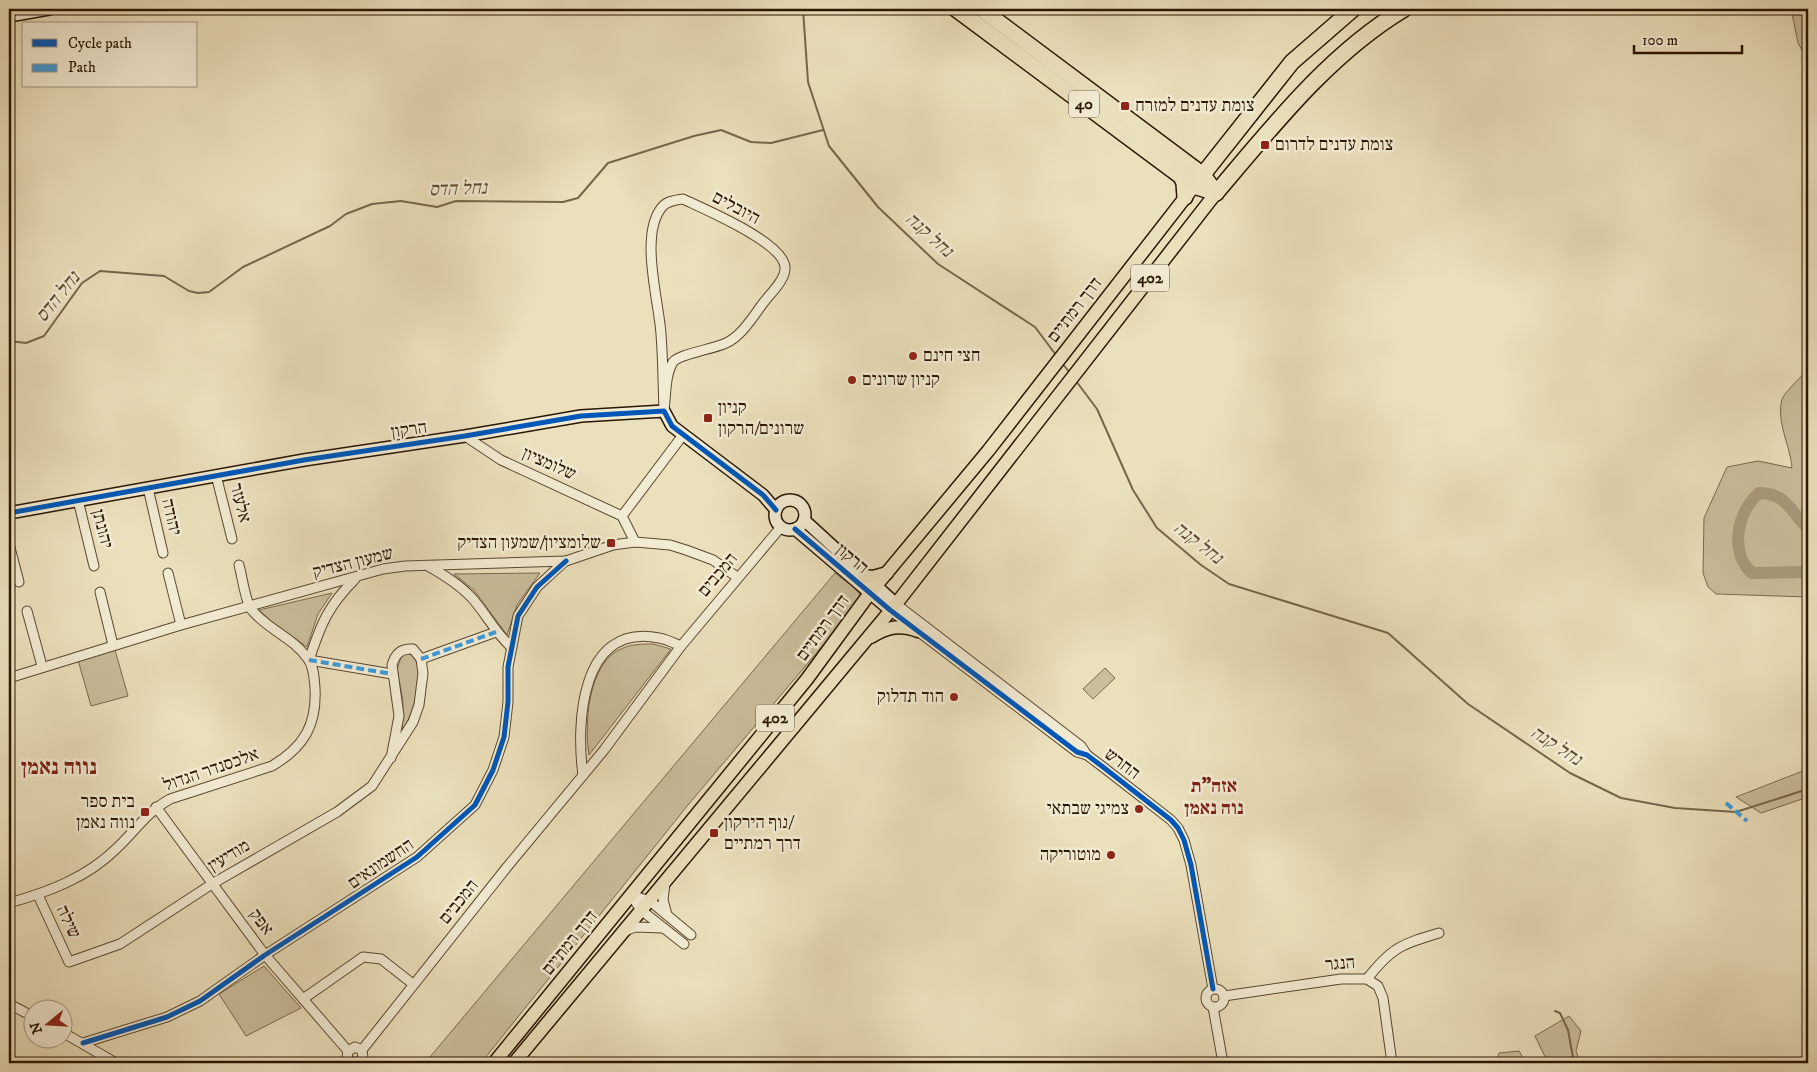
<svg xmlns="http://www.w3.org/2000/svg" width="1817" height="1072" font-family="'IM FELL DW Pica','Frank Ruhl Libre',serif">
  <style>
    .green { fill: #cabe9c; stroke: #7a6a4e }
    .lines { fill: none; stroke-linecap: round; stroke-linejoin: round }
    .stream { stroke: #76664a; stroke-width: 2 }
    .river { stroke: #a99b7c; stroke-width: 12 }
    .street-casing { stroke: #5a482f; stroke-width: 11 }
    .secondary-casing { stroke: #2a1600; stroke-width: 14 }
    .primary-casing { stroke: #2a1600; stroke-width: 15 }
    .highway-casing { stroke: #2a1600; stroke-width: 18 }
    .street { stroke: #f2ebd3; stroke-width: 9 }
    .secondary { stroke: #f2ebd3; stroke-width: 11 }
    .primary { stroke: #ebe0bc; stroke-width: 12 }
    .highway { stroke: #ebe0bc; stroke-width: 15 }
    .quiet { stroke: #3d9adc; stroke-width: 4; stroke-dasharray: 8 4; stroke-linecap: butt }
    .cycleway-casing { stroke: #f2ebd3; stroke-width: 8 }
    .cycleway { stroke: #0057b8; stroke-width: 5 }
    .poi-dot { fill: #8f2418; stroke: #f2ebd3; stroke-width: 2 }
    .labels { text-anchor: middle; dominant-baseline: central; stroke-width: 5; stroke-linejoin: round; paint-order: stroke }
    .shield { fill: #f2ebd3; stroke: #66563f; stroke-width: 1 }
    .shield-label { font-size: 16px; font-weight: bold; fill: #2a1600 }
    .poi-label { font-size: 18px; fill: #2a1600; stroke: #f2ebd3; text-anchor: start }
    .street-label { font-size: 18px; fill: #2a1600; stroke: #f2ebd3 }
    .water-label { font-size: 19px; font-style: italic; fill: #5d4b32; stroke: #f2ebd3 }
    .neighbourhood-label { font-size: 19px; font-weight: bold; fill: #7a1f14; stroke: #f2ebd3 }
    .district-label { font-size: 22px; font-weight: bold; fill: #7a1f14; stroke: #f2ebd3 }
  </style>
  <rect width="100%" height="100%" fill="#ebe0bc"/>
  <filter id="stains"><feTurbulence type="fractalNoise" baseFrequency=".004" numOctaves="4"/><feColorMatrix values="0 0 0 0 .2 0 0 0 0 .09 0 0 0 0 .02 0 0 0 .5 -.17"/></filter>
  <radialGradient id="worn" r=".72"><stop offset=".6" stop-color="#630" stop-opacity="0"/><stop offset="1" stop-color="#630" stop-opacity=".3"/></radialGradient>
  <!-- green -->
  <g class="green">
    <polygon points="1791,9 1808,9 1808,61 1798,43"/>
    <path d="M1808,369v228l-92,-3 -8,-7 -5,-14 1,-55 23,-51 31,-6 34,7c-2,-23 -16,-46 -10,-69 3,-7 20,-23 26,-30z"/>
    <polygon points="540,573 517,605 507,635 474,590 454,574"/>
    <polygon points="835,573 855,588 860,595 858,604 688,805 481,1063 425,1063"/>
    <polygon points="332,593 318,614 307,647 271,621 259,610"/>
    <path d="M653,644l18,5 -82,106c-5,-31 -1,-94 34,-107 9,-4 20,-4 30,-4z"/>
    <polygon points="115,650 128,696 91,706 78,660"/>
    <path d="M408,653c24,11 3,63 -6,80l1,-32 -6,-32 5,-14z"/>
    <polygon points="1105,668 1115,678 1093,699 1083,689"/>
    <polygon points="1808,769 1808,797 1761,813 1736,797"/>
    <polygon points="264,966 301,1008 246,1036 219,994"/>
    <polygon points="1569,1016 1581,1031 1576,1051 1580,1063 1548,1063 1535,1036"/>
    <polygon points="1519,1051 1526,1063 1496,1063 1499,1053"/>
  </g>
  <g class="lines">
    <!-- stream -->
    <g class="stream">
      <polyline points="803,9 808,82 829,146 878,207 938,264 1035,327 1056,355"/>
      <polyline points="9,341 26,343 44,336 82,283 100,271 164,276 189,291 198,293 209,292 243,267 330,226 346,214 372,204 401,201 437,207 456,201 563,202 578,198 608,163 694,136 721,130 751,142 771,143 823,130"/>
      <polyline points="1062,363 1070,373"/>
      <polyline points="1076,381 1097,409 1133,490 1157,528 1201,565 1229,584 1388,633 1468,704 1570,773 1621,798 1675,808 1736,812 1808,789"/>
      <polyline points="1555,1011 1560,1013 1568,1030 1574,1063"/>
    </g>
    <!-- river -->
    <g class="river">
      <polyline points="1808,414 1808,421"/>
      <path d="M1808,528c-18,-16 -21,-35 -49,-35 -22,19 -30,59 -7,80l56,-1"/>
    </g>
    <defs>
      <g id="street">
        <path d="M683,199c21,10 100,43 102,68 1,12 -14,26 -21,35 -10,13 -22,34 -38,41 -12,6 -47,11 -53,19 -8,13 -7,34 -9,49 -1,-26 -1,-51 -3,-77 -2,-33 -22,-99 1,-127 5,-6 14,-7 21,-8z"/>
        <polyline points="465,436 501,460 622,516"/>
        <polyline points="216,475 232,539"/>
        <polyline points="148,488 163,553"/>
        <polyline points="78,500 94,566"/>
        <polyline points="635,542 622,516 683,435"/>
        <polyline points="9,544 19,582"/>
        <path d="M428,566c16,9 31,18 44,32 14,16 23,34 39,49"/>
        <polyline points="168,573 181,625"/>
        <polyline points="100,592 113,645"/>
        <polyline points="896,604 1081,746 1087,755"/>
        <polyline points="890,610 1077,752 1087,755 1103,767 1171,820 1178,828 1184,840 1191,865 1213,989"/>
        <polyline points="27,611 42,666"/>
        <polyline points="421,659 496,632"/>
        <path d="M309,660c12,-36 19,-54 46,-81"/>
        <polyline points="309,660 392,674"/>
        <polyline points="9,678 181,625 383,569 405,566 566,561 613,545 635,542 670,545 686,550 713,560 737,577"/>
        <path d="M583,775c-7,-51 -3,-153 76,-137 7,1 15,5 22,8"/>
        <polyline points="156,807 265,955 348,1051"/>
        <polyline points="665,883 663,900 667,915"/>
        <path d="M38,895l31,67 51,-18 92,-60 125,-72 35,-26 41,-64 6,-17 4,-32 -2,-14 -8,-10c-12,-1 -18,5 -21,16l7,51 -8,42"/>
        <polyline points="631,895 650,901 691,935"/>
        <polyline points="631,895 641,910 684,944"/>
        <path d="M9,903c39,-11 78,-25 108,-55 18,-17 31,-37 53,-49l102,-33c32,-19 45,-41 43,-78 -1,-10 -1,-21 -7,-29 -15,-22 -42,-30 -57,-50 -6,-9 -9,-34 -12,-44"/>
        <polyline points="625,931 635,927 663,928"/>
        <path d="M1367,979c25,-32 35,-35 72,-46"/>
        <circle cx="1215" cy="998" r="9"/>
        <polyline points="1224,996 1341,979 1367,979 1378,986 1383,998 1392,1063"/>
        <polyline points="303,999 363,957 381,959 413,984"/>
        <polyline points="9,1004 32,1016"/>
        <polyline points="1213,1007 1223,1063"/>
        <polyline points="62,1032 116,1063"/>
        <polyline points="83,1043 167,1017 200,1001 265,955 417,857 475,805 493,770 504,737 508,702 508,667 518,616 537,587 565,561"/>
        <polyline points="362,1050 507,867 604,750 681,646 781,527"/>
        <polyline points="348,1051 355,1047 362,1050 363,1058 357,1063"/>
        <polyline points="348,1051 347,1058 353,1063"/>
      </g>
      <g id="secondary">
        <polyline points="9,16 49,9"/>
        <circle cx="790" cy="515" r="15"/>
        <polyline points="9,513 304,460 465,436 581,416 664,411 672,426 763,495 776,510"/>
        <polyline points="804,520 896,604"/>
        <polyline points="795,529 890,610"/>
      </g>
      <g id="primary">
        <polyline points="864,576 873,577 887,573"/>
        <path d="M871,637c16,-10 29,-13 47,-6"/>
        <polyline points="494,1063 807,679 870,593 988,451 1191,190"/>
        <polyline points="514,1063 896,604 1216,193"/>
      </g>
      <g id="highway">
        <polyline points="956,9 1194,186 1216,193"/>
        <polyline points="981,9 1203,175 1216,193"/>
        <polyline points="1180,174 1184,183 1185,197"/>
        <polyline points="1197,182 1292,62 1353,9"/>
        <path d="M1216,193c56,-66 113,-139 188,-184"/>
      </g>
    </defs>
    <!-- street casing -->
    <use href="#street" class="street-casing"/>
    <!-- secondary casing -->
    <use href="#secondary" class="secondary-casing"/>
    <!-- primary casing -->
    <use href="#primary" class="primary-casing"/>
    <!-- highway casing -->
    <use href="#highway" class="highway-casing"/>
    <!-- street -->
    <use href="#street" class="street"/>
    <!-- secondary -->
    <use href="#secondary" class="secondary"/>
    <!-- primary -->
    <use href="#primary" class="primary"/>
    <!-- highway -->
    <use href="#highway" class="highway"/>
    <!-- quiet -->
    <g class="quiet">
      <polyline points="421,659 496,632"/>
      <polyline points="309,660 392,674"/>
      <polyline points="1726,803 1747,821"/>
    </g>
    <defs>
      <g id="cycleway">
        <polyline points="9,513 304,460 465,436 581,416 664,411 672,426 763,495 776,510"/>
        <polyline points="795,529 890,610 1077,752 1087,755 1103,767 1171,820 1178,828 1184,840 1191,865 1213,989"/>
        <polyline points="83,1043 167,1017 200,1001 265,955 417,857 475,805 493,770 504,737 508,702 508,667 518,616 537,587 566,561"/>
      </g>
    </defs>
    <!-- cycleway casing -->
    <use href="#cycleway" class="cycleway-casing"/>
    <!-- cycleway -->
    <use href="#cycleway" class="cycleway"/>
  </g>
  <!-- markers -->
  <g class="poi-dot">
    <rect x="1120" y="101" width="10" height="10" rx="2.5"/>
    <rect x="1260" y="140" width="10" height="10" rx="2.5"/>
    <circle cx="913" cy="356" r="5"/>
    <circle cx="852" cy="380" r="5"/>
    <rect x="703" y="413" width="10" height="10" rx="2.5"/>
    <rect x="606" y="538" width="10" height="10" rx="2.5"/>
    <circle cx="954" cy="697" r="5"/>
    <circle cx="1139" cy="809" r="5"/>
    <rect x="140" y="807" width="10" height="10" rx="2.5"/>
    <rect x="709" y="828" width="10" height="10" rx="2.5"/>
    <circle cx="1111" cy="855" r="5"/>
  </g>
  <g class="labels">
    <!-- shield labels -->
    <g class="shield">
      <rect x="1069" y="90.5" width="30" height="27" rx="4"/>
      <rect x="1131" y="264.5" width="38" height="27" rx="4"/>
      <rect x="756" y="704.5" width="38" height="27" rx="4"/>
    </g>
    <g class="shield-label">
      <text x="1084" y="104">40</text>
      <text x="1150" y="278">402</text>
      <text x="775" y="718">402</text>
    </g>
    <!-- poi labels -->
    <g class="poi-label">
      <text x="1135" y="106">צומת עדנים למזרח</text>
      <text x="1275" y="145">צומת עדנים לדרום</text>
      <text x="923" y="356">חצי חינם</text>
      <text x="862" y="380">קניון שרונים</text>
      <text x="718" y="408">קניון<tspan x="718" dy="21">שרונים/הרקון</tspan></text>
      <text x="601" y="543" text-anchor="end">שלומציון/שמעון הצדיק</text>
      <text x="944" y="697" text-anchor="end">הוד תדלוק</text>
      <text x="135" y="802" text-anchor="end">בית ספר<tspan x="135" dy="21">נווה נאמן</tspan></text>
      <text x="1129" y="809" text-anchor="end">צמיגי שבתאי</text>
      <text x="724" y="823">נוף הירקון/<tspan x="724" dy="21">דרך רמתיים</tspan></text>
      <text x="1101" y="855" text-anchor="end">מוטוריקה</text>
    </g>
    <!-- street labels -->
    <g class="street-label">
      <text transform="translate(736 208) rotate(28)">היובלים</text>
      <text transform="translate(1075 310) rotate(-52)">דרך רמתיים</text>
      <text transform="translate(409 430) rotate(-8)">הרקון</text>
      <text transform="translate(549 464) rotate(24)">שלומציון</text>
      <text transform="translate(240 503) rotate(76)">אלעזר</text>
      <text transform="translate(171 517) rotate(77)">יהודה</text>
      <text transform="translate(102 529) rotate(76)">יהונתן</text>
      <text transform="translate(852 559) rotate(40)">הרקון</text>
      <text transform="translate(353 563) rotate(-14)">שמעון הצדיק</text>
      <text transform="translate(718 575) rotate(-50)">המכבים</text>
      <text transform="translate(823 628) rotate(-54)">דרך רמתיים</text>
      <text transform="translate(1122 764) rotate(37)">החרש</text>
      <text transform="translate(211 770) rotate(-19)">אלכסנדר הגדול</text>
      <text transform="translate(229 856) rotate(-31)">מודיעין</text>
      <text transform="translate(381 864) rotate(-34)">החשמונאים</text>
      <text transform="translate(459 902) rotate(-51)">המכבים</text>
      <text transform="translate(68 922) rotate(65)">שילה</text>
      <text transform="translate(261 922) rotate(53)">אפק</text>
      <text transform="translate(570 943) rotate(-51)">דרך רמתיים</text>
      <text transform="translate(1340 964) rotate(-5)">הנגר</text>
    </g>
    <!-- water labels -->
    <g class="water-label">
      <text transform="translate(458 189) rotate(-2)">נחל הדס</text>
      <text transform="translate(929 235) rotate(42)">נחל קנה</text>
      <text transform="translate(58 297) rotate(-51)">נחל הדס</text>
      <text transform="translate(1198 543) rotate(38)">נחל קנה</text>
      <text transform="translate(1556 746) rotate(33)">נחל קנה</text>
    </g>
    <!-- neighbourhood labels -->
    <g class="neighbourhood-label">
      <text x="1214" y="786">אזה"ת<tspan x="1214" dy="22">נוה נאמן</tspan></text>
    </g>
    <!-- district labels -->
    <g class="district-label">
      <text x="59" y="767">נווה נאמן</text>
    </g>
  </g>
  <!-- margin -->
  <rect width="1817" height="1072" fill="none" stroke="#ebe0bc" stroke-width="30"/>
  <rect x="10" y="10" width="1797" height="1052" fill="none" stroke="#2a1600" stroke-width="2.5"/>
  <rect x="15" y="15" width="1787" height="1042" fill="none" stroke="#2a1600"/>
  <!-- legend -->
  <rect x="22" y="22" width="175" height="65" fill="#f2ebd3" stroke="#a2967f"/>
  <rect x="32" y="39" width="25" height="8" fill="#0057b8" stroke="#a2967f"/>
  <text x="68" y="48" font-size="15" fill="#2a1600">Cycle path</text>
  <rect x="32" y="64" width="25" height="8" fill="#3d9adc" stroke="#a2967f"/>
  <text x="68" y="72" font-size="15" fill="#2a1600">Path</text>
  <!-- north arrow -->
  <g transform="translate(48 1024) rotate(252)"><circle r="24" fill="#f2ebd3" stroke="#a2967f"/>
  <path d="M0-4L9 19L0 12L-9 19Z" fill="#8f2418"/>
  <text y="-8" font-size="14" font-weight="bold" text-anchor="middle" fill="#2a1600">N</text>
  </g>
  <!-- scale -->
  <path d="M1634 45v8h108v-8" fill="none" stroke="#2a1600" stroke-width="2.5"/>
  <text x="1642" y="45" font-size="15" fill="#2a1600" stroke="#f2ebd3" stroke-width="4" paint-order="stroke">100 m</text>
  <rect width="100%" height="100%" filter="url(#stains)"/>
  <rect width="100%" height="100%" fill="url(#worn)"/>
</svg>
